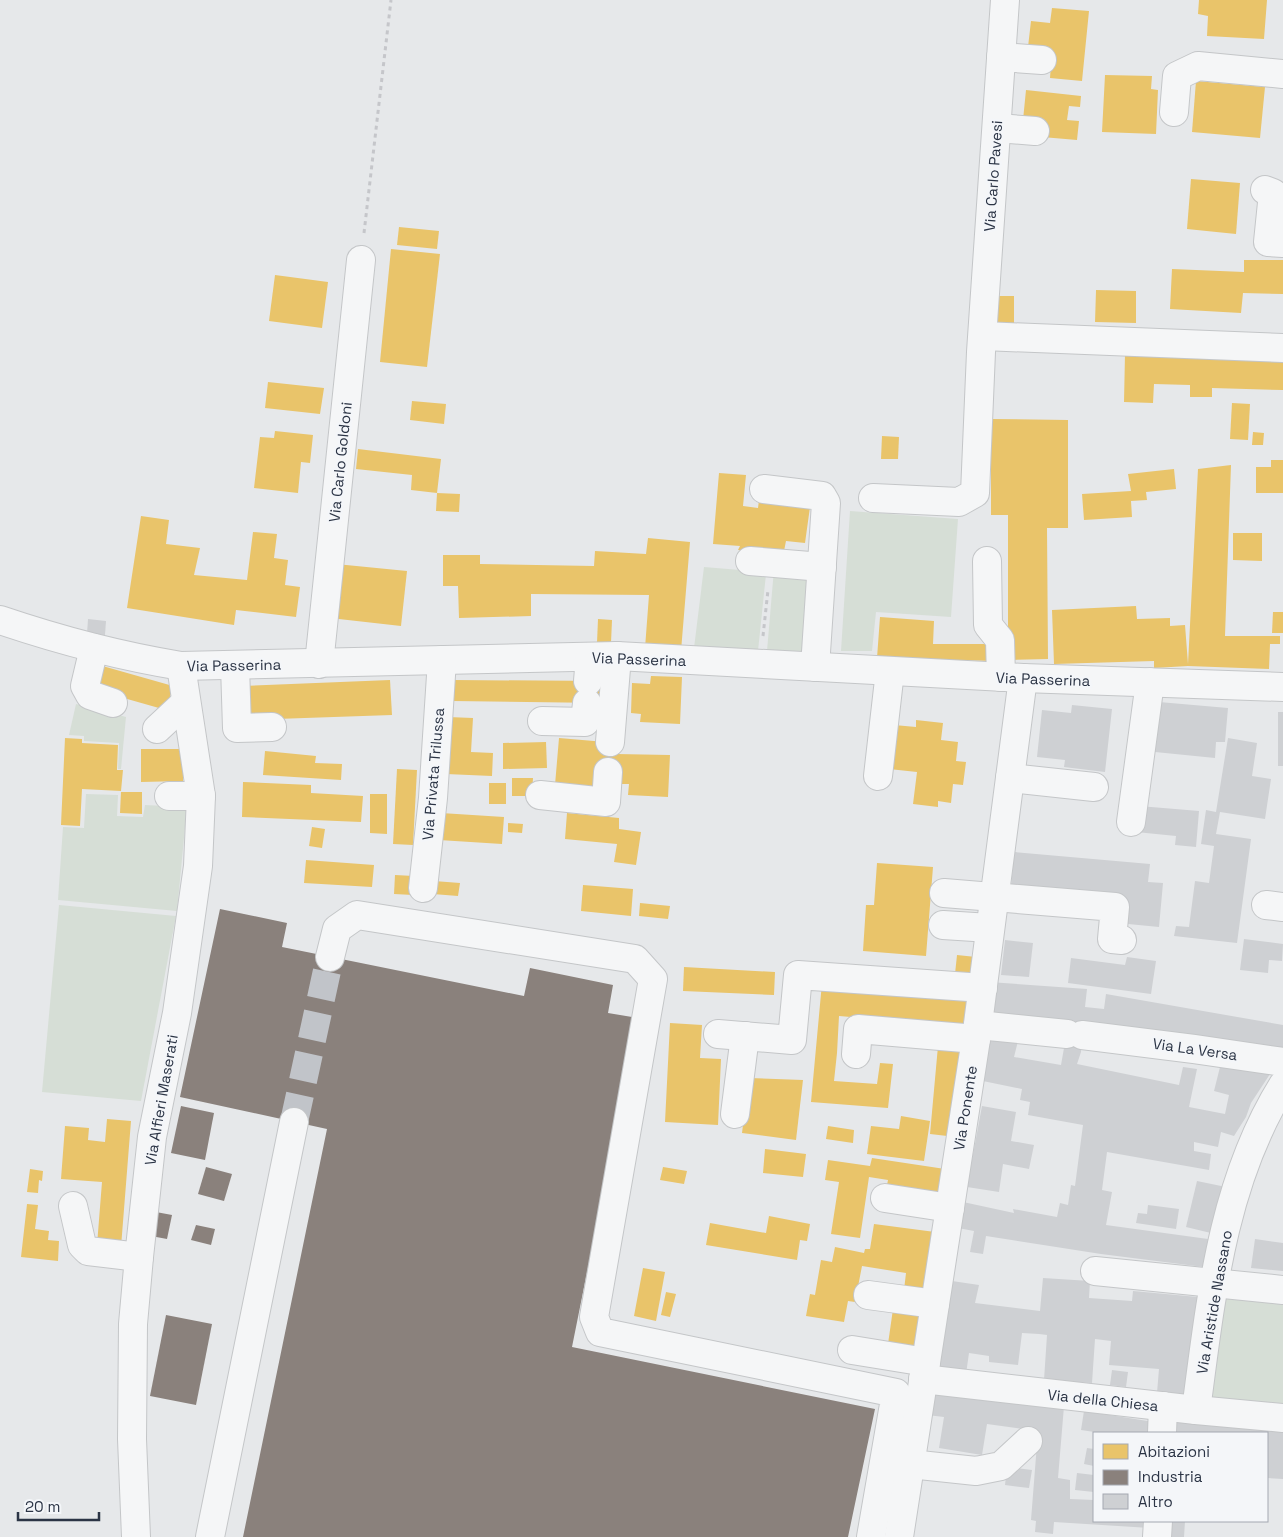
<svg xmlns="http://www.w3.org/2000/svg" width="1283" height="1537" font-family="'Space Grotesk',sans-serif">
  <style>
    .green { fill: #d6ded6 }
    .homes { fill: #e9c46a }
    .industry { fill: #8a817c }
    .building { fill: #ced0d3 }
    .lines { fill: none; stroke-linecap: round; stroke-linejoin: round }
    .minor-tunnel { stroke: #c1c4c9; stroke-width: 28; stroke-dasharray: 28 14; stroke-linecap: butt }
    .minor-casing { stroke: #c4c6c8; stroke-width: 30 }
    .path { stroke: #c5c6ca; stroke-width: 3; stroke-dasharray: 4 4; stroke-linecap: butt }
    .minor { stroke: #f5f6f7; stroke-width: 28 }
    .labels { text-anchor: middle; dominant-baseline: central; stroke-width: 5; stroke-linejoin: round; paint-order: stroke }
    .street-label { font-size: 15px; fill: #2b3445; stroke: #f4f6f9 }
  </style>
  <rect width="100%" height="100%" fill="#e6e8ea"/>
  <!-- green -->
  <g class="green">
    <polygon points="850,511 958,519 951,617 876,612 872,651 841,651"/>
    <polygon points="704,567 764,572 766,574 758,651 694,648"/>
    <polygon points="774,569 815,572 811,654 767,651"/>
    <polygon points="76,704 126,717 121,769 118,769 119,743 84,741 84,736 69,735"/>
    <polygon points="86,794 118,795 117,816 143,817 145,805 186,807 185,827 177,911 58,900 63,827 84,828"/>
    <polygon points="59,905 176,916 141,1101 42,1092"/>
    <polygon points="1223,1291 1283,1298 1283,1405 1208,1398"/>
  </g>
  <!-- homes -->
  <g class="homes">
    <polygon points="1199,0 1267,0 1264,39 1207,36 1208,16 1198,14"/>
    <polygon points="1052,8 1089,11 1082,81 1050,78 1052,50 1028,47 1031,21 1050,23"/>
    <polygon points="1105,75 1152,76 1151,89 1158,90 1156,134 1102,132"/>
    <polygon points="1196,81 1265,87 1260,138 1192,132"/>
    <polygon points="1026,90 1081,96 1080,107 1069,106 1067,120 1079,121 1077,140 1042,137 1023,120"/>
    <polygon points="1191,179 1240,183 1236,234 1187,229"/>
    <polygon points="399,227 439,231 437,249 397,245"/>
    <polygon points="391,249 440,254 427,367 380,362"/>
    <polygon points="1244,260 1283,260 1283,294 1243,293 1241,313 1170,309 1172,269 1244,272"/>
    <polygon points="275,275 328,282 322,328 269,321"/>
    <polygon points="1096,290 1136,291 1136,323 1095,322"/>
    <polygon points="996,296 1014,296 1014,325 995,324"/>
    <polygon points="1125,354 1283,358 1283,390 1212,388 1212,397 1190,397 1190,385 1154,384 1153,403 1124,402"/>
    <polygon points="268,382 324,388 320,414 265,408"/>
    <polygon points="412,401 446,404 444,424 410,420"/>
    <polygon points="1232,403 1250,404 1248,440 1230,439"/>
    <polygon points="991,419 1068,420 1068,528 1047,528 1048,659 1008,660 1008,515 991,515"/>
    <polygon points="275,431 313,435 310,463 301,462 298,493 254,488 260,437 274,438"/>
    <polygon points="1253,432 1264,433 1263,445 1252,445"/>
    <polygon points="882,436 899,437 898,459 881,459"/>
    <polygon points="358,449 441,459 437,493 460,494 459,512 436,511 437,493 411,490 412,475 356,469"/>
    <polygon points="1271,460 1283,460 1283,493 1256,493 1256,467 1271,467"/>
    <polygon points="1231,465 1225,636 1280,636 1280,644 1270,644 1269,669 1188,666 1154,668 1154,661 1054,664 1052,610 1136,606 1137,619 1170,618 1170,626 1185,625 1188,664 1198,469"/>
    <polygon points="1174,469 1176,489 1146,492 1147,500 1131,501 1132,517 1084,520 1082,494 1131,491 1128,474"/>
    <polygon points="719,473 746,475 743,506 758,508 759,500 810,507 805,543 786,541 783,556 738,550 740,546 713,544"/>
    <polygon points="141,516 169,520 166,544 200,548 194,575 247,580 253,532 277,534 274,558 288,560 285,585 300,587 296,617 236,610 234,625 127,608"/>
    <polygon points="1233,533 1262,533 1262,561 1233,560"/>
    <polygon points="648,538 690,542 681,651 645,648 649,595 531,594 531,616 459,618 458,586 443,586 443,555 480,555 480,564 594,566 595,551 646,554"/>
    <polygon points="336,564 407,571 401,626 330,618"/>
    <polygon points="1273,612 1283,612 1283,633 1272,633"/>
    <polygon points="880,617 934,621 933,644 994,644 994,661 877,658"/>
    <polygon points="598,619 612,620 611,643 597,643"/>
    <polygon points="99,665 173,686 166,710 92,689"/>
    <polygon points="651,676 682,677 680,724 640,722 641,714 631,713 632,683 650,684"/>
    <polygon points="390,680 392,715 244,720 242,686"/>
    <polygon points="452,680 604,681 603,703 452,701"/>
    <polygon points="448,717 473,718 471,752 493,753 492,776 446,774"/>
    <polygon points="916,720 943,723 941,740 958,742 956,761 966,762 963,785 953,784 951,803 938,801 938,807 913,804 917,772 889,769 894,725 916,727"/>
    <polygon points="65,738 82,739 82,743 118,745 117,770 123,770 121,791 82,789 80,826 61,825"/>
    <polygon points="559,738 617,743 616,754 670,755 668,797 628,795 629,784 615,784 594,788 555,785"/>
    <polygon points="546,742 547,768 503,769 503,743"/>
    <polygon points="141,749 183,749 183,781 141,782"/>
    <polygon points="265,751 316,756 315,763 342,764 341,780 263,775"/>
    <polygon points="397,769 417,770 413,845 393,844"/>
    <polygon points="512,778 533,778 532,796 512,796"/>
    <polygon points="243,782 311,785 311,793 363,796 361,822 242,817"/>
    <rect x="489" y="783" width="17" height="21"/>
    <polygon points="121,792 142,792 142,814 120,813"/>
    <polygon points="370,794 387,794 387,834 370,833"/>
    <polygon points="441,813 504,817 502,844 439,840"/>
    <polygon points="567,813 619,818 619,829 641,832 636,865 614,862 617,844 565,839"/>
    <polygon points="508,823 523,824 522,833 508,832"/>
    <polygon points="312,827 325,829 322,848 309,846"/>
    <polygon points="306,860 374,865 372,887 304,883"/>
    <polygon points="877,863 933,867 926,956 863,951 866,905 874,905"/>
    <polygon points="395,875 414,876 413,895 394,894"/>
    <polygon points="434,881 460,883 458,896 433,894"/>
    <polygon points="583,885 633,889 631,916 581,911"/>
    <polygon points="640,903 670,906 668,919 639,916"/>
    <polygon points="957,955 976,957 974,976 955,974"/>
    <polygon points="684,967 775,972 774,995 683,991"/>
    <polygon points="822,983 972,995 970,1027 839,1016 837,1053 834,1081 877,1084 880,1063 893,1064 888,1108 811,1102"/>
    <polygon points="670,1023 702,1025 700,1058 721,1059 718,1125 665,1122"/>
    <polygon points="938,1046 964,1048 956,1137 930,1134"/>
    <polygon points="749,1078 803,1080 796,1140 742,1133"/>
    <polygon points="901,1116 930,1121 924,1161 867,1154 871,1126 899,1129"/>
    <polygon points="107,1119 131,1121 121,1247 97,1245 102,1182 61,1179 65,1126 89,1128 88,1140 105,1142"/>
    <polygon points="828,1126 854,1130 853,1143 826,1139"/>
    <polygon points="765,1149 806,1154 803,1177 763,1173"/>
    <polygon points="872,1158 945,1169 940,1198 886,1190 888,1180 869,1177 860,1238 831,1234 839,1182 825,1180 828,1160 870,1166"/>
    <polygon points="663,1167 687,1171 684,1184 660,1180"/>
    <polygon points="30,1169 43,1171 42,1181 39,1180 38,1193 27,1192"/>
    <polygon points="27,1204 38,1205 35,1229 49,1231 48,1240 59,1241 58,1261 21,1257"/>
    <polygon points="769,1216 810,1224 807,1241 800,1240 797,1260 706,1245 710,1223 766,1233"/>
    <polygon points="874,1224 935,1232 926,1293 904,1290 906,1273 862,1266 855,1302 848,1301 844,1322 806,1316 810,1294 815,1295 821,1260 832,1262 835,1247 864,1253 865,1249 870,1249"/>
    <polygon points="643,1268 665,1272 656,1321 634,1316"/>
    <polygon points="666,1292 676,1294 670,1317 661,1315"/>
    <polygon points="893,1309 924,1313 919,1348 888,1344"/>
  </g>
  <!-- industry -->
  <g class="industry">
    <polygon points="220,909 287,923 282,947 524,996 530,968 613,985 608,1013 638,1018 572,1347 875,1409 848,1537 243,1537 327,1129 180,1097"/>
    <polygon points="181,1106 214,1113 205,1160 171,1153"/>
    <polygon points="206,1167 232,1174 224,1201 198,1194"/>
    <polygon points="156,1212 172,1215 167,1239 151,1236"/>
    <polygon points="196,1225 215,1229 211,1245 191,1240"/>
    <polygon points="166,1315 212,1324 196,1405 150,1396"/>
  </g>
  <!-- building -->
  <g class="building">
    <polygon points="88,619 106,621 105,635 87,634"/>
    <polygon points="1159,702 1228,708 1225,742 1216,742 1215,758 1155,752"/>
    <polygon points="1072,705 1112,709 1105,772 1064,767 1065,760 1037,757 1042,710 1071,713"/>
    <rect x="1278" y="712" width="5" height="54"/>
    <polygon points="1228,738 1257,743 1252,776 1271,779 1265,819 1220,812 1216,834 1251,839 1237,943 1174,936 1176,926 1189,927 1195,881 1209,883 1214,846 1201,844 1206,810 1216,812"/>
    <polygon points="1139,806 1199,811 1196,847 1175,845 1176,836 1136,832"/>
    <polygon points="1014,852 1150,864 1148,882 1163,883 1159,927 1118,923 1011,889"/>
    <polygon points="1244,939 1283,944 1282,961 1269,960 1268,973 1240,970"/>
    <polygon points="1005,940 1033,943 1029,977 1001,975"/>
    <polygon points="1127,957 1156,961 1151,994 1068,983 1071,958 1125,965"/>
    <polygon points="989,982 1087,989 1085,1007 1104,1009 1106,994 1283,1025 1283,1056 986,1019"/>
    <polygon points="1067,1031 1082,1032 1081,1052 1077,1064 1179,1085 1183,1067 1197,1069 1189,1107 1225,1114 1229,1095 1214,1091 1221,1063 1272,1071 1251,1103 1246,1117 1234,1136 1221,1132 1218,1147 1194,1142 1194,1151 1211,1154 1209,1170 1107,1152 1102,1190 1112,1192 1106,1225 1208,1239 1204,1267 1101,1254 986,1236 983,1254 970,1252 974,1231 958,1228 963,1202 1014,1213 1013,1209 1057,1217 1060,1203 1068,1205 1071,1185 1075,1186 1083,1125 1028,1115 1030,1102 1020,1100 1022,1089 978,1080 985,1036 1018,1041 1014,1057 1061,1065"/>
    <polygon points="982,1106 1016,1112 1011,1141 1034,1145 1029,1169 1003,1164 999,1192 967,1187"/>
    <polygon points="1197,1181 1226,1187 1215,1234 1186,1227"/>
    <polygon points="1148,1205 1179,1209 1176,1229 1136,1223 1138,1213 1147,1214"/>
    <polygon points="1255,1239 1283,1243 1283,1271 1251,1268"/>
    <polygon points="1043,1278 1090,1281 1089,1298 1132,1301 1133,1291 1198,1297 1188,1396 1157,1393 1159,1369 1109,1365 1111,1341 1095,1339 1092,1383 1044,1380 1047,1335 1039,1334 1022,1333 1018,1365 989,1362 989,1356 969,1353 966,1374 937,1370 952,1281 979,1285 975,1303 1040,1311"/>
    <polygon points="1112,1370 1128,1372 1126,1387 1110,1385"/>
    <polygon points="931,1389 1064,1406 1058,1478 1070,1480 1070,1499 1094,1500 1094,1521 1151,1521 1150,1528 1054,1522 1053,1534 1035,1532 1036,1521 1031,1520 1038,1431 987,1424 982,1455 939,1448 944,1417 927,1415"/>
    <polygon points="1084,1411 1154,1422 1152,1433 1101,1433 1081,1430"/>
    <polygon points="1169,1421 1283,1432 1283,1479 1267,1478 1267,1433 1169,1433"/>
    <polygon points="1087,1448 1094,1449 1094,1466 1084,1464"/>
    <polygon points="1007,1467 1032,1470 1029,1488 1005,1485"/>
    <polygon points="1077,1473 1094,1475 1094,1492 1075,1490"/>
    <polygon points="1166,1521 1185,1521 1184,1537 1165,1537"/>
  </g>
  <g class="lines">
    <!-- minor-tunnel -->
    <polyline class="minor-tunnel" points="294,1122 330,957"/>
    <defs>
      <g id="minor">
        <polyline points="1001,57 1042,60"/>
        <polyline points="1174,112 1177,76 1198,66 1283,74"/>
        <polyline points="997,128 1035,131"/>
        <polyline points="1265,190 1273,193 1268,242 1283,243"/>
        <polyline points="983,336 1283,348"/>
        <polyline points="764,489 822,496 826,503 815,667"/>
        <polyline points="873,498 959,502 975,493 981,352 1005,0"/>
        <polyline points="750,561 822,567"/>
        <polyline points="987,561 988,625 1000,640 1001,677"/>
        <path d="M0,620c59,20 120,36 181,46l436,-10 406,22 260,9"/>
        <polyline points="94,648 85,686 90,695 113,703"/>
        <polyline points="319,664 361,260"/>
        <polyline points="235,666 237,728 272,727"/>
        <polyline points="588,681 590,657"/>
        <polyline points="542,721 585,722 587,703"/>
        <polyline points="157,729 186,702"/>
        <polyline points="610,742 617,656"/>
        <polyline points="878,776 890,671"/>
        <polyline points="1010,778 1094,787"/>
        <polyline points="540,795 606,802 608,772"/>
        <polyline points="169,796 201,796"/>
        <polyline points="1131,822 1150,682"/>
        <polyline points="423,888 433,798 442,660"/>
        <polyline points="944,893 1115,907 1112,939 1122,940"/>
        <polyline points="1266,905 1283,907"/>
        <polyline points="943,925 990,928"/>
        <polyline points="330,957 337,929 357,915 635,959 653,979 594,1317 600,1332 896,1393 871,1537"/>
        <polyline points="978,1025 1067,1034"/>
        <polyline points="718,1034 792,1040 798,975 983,988"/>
        <polyline points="1082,1035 1194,1049 1283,1062"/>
        <polyline points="856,1054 858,1029 976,1039"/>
        <polyline points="735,1114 745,1036"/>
        <polyline points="885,1198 950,1208"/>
        <polyline points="73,1206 82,1245 88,1251 139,1257"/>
        <polyline points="1095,1271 1283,1290"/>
        <polyline points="868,1295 935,1304"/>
        <polyline points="852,1350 926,1362"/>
        <polyline points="923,1379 1196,1410 1283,1418"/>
        <path d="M1196,1410c15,-112 26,-227 87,-325"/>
        <polyline points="1162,1433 1163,1406"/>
        <polyline points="910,1464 976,1471 1001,1466 1028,1441"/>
        <polyline points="136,1537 132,1439 133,1324 139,1257 152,1137 177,1013 198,866 201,796 181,666"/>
        <polyline points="210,1537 294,1122"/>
        <polyline points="899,1537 976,1039 1023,678"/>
        <polyline points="1157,1537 1158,1521"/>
      </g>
    </defs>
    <!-- minor casing -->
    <use href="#minor" class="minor-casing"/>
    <!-- path -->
    <g class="path">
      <polyline points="364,233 391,0"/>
      <polyline points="763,636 768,590"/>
    </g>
    <!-- minor -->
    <use href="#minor" class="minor"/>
  </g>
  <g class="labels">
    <!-- street labels -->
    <g class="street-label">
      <text transform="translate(993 176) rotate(-86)">Via Carlo Pavesi</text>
      <text transform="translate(340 462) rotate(-84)">Via Carlo Goldoni</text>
      <text transform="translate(639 659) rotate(2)">Via Passerina</text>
      <text transform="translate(234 665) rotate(-1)">Via Passerina</text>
      <text transform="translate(1043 679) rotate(2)">Via Passerina</text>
      <text transform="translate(433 774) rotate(-85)">Via Privata Trilussa</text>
      <text transform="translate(1195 1049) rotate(8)">Via La Versa</text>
      <text transform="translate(161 1100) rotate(-80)">Via Alfieri Maserati</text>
      <text transform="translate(965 1108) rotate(-81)">Via Ponente</text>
      <text transform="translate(1214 1302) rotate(-80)">Via Aristide Nassano</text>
      <text transform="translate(1103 1400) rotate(6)">Via della Chiesa</text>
    </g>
  </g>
  <!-- legend -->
  <rect x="1093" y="1432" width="175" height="90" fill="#f4f6f9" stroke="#a4a8b1"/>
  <rect x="1103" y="1444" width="25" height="15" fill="#e9c46a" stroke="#a4a8b1"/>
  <text x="1138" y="1457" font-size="15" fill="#2b3445">Abitazioni</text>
  <rect x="1103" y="1470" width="25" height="15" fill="#8a817c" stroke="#a4a8b1"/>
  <text x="1138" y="1482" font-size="15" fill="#2b3445">Industria</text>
  <rect x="1103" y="1494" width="25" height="15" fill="#ced0d3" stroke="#a4a8b1"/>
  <text x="1138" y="1507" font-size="15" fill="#2b3445">Altro</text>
  <!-- scale -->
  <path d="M18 1512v8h81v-8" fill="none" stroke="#2b3445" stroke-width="2.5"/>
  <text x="25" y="1512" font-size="15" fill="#2b3445" stroke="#f4f6f9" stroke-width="4" paint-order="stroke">20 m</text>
</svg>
